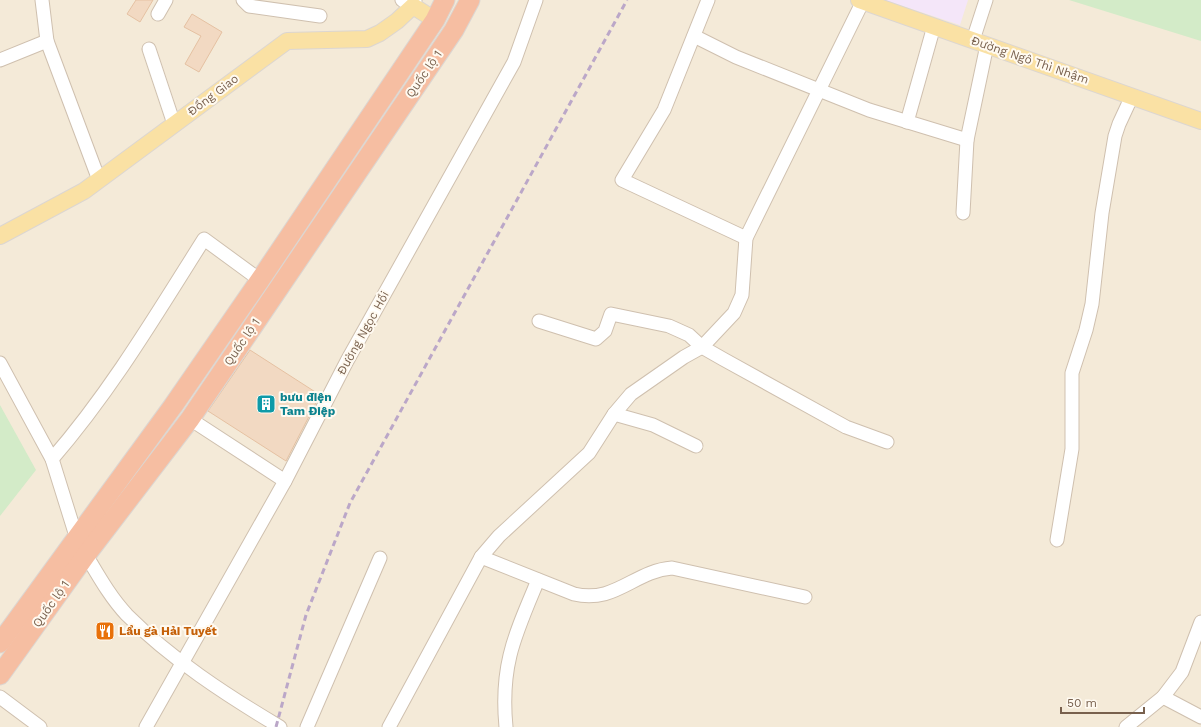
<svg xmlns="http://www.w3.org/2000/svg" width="1201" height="727" font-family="'Work Sans',sans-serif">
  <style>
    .residential { fill: #f4ead8 }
    .education { fill: #f4e6f9 }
    .green { fill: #d3ebc8 }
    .building { fill: #f2d9c2; stroke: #e5c1a2 }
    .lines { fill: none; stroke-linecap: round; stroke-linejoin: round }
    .minor-casing { stroke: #cfc0af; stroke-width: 15 }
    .major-casing { stroke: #dcd6d1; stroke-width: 18 }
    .highway-casing { stroke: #dcd6d1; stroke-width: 21 }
    .minor { stroke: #fff; stroke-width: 13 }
    .major { stroke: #fae1a4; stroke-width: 16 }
    .highway { stroke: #f6bea2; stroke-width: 19 }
    .rail { stroke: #bba7c8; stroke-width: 3; stroke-dasharray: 6 4; stroke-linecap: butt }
    .labels { text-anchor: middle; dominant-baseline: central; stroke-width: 4; stroke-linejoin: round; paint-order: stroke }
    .street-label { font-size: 12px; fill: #78604d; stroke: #fffaf1 }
    .culture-label { font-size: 12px; font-weight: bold; fill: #0d838f; stroke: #fffaf1; text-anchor: start }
    .food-label { font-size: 12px; font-weight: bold; fill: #c56008; stroke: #fffaf1; text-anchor: start }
  </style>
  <rect width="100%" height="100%" fill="#fdf7ea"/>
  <!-- residential -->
  <rect class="residential" x="0" y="0" width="1201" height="727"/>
  <!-- education -->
  <polygon class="education" points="885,0 968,0 960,25"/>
  <!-- green -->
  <g class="green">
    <polygon points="1069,0 1201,0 1201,41"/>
    <polygon points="0,405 36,470 0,516"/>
  </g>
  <!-- building -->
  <g class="building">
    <polygon points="136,0 153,0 140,22 127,14"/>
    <polygon points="192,14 222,32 199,72 185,64 201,36 184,27"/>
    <polygon points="250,350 320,395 286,461 208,411"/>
  </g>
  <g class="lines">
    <defs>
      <g id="minor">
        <polyline points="42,0 47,41 99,180"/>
        <polyline points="243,0 249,6 320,16"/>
        <polyline points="402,0 413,6 415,0"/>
        <polyline points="708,0 664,110 622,180 746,238"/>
        <polyline points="158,14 166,0"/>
        <polyline points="694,36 736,57 869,110 967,140"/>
        <polyline points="973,40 986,0"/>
        <polyline points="149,49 174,124"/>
        <polyline points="0,60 47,41"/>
        <polyline points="907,122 934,26"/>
        <polyline points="963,213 967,140 987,45"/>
        <polyline points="539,321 596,339 605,331 611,314 669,326 689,335 702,347 723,359 846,427 887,442"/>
        <polyline points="0,363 52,459 76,536"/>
        <polyline points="614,414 653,425 696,446"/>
        <polyline points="190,419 285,481"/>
        <path d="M52,459c59,-68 104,-144 152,-220l56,41"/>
        <polyline points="1057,540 1072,449 1072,373 1086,330 1092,304 1102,213 1115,136 1119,124 1132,96"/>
        <path d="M86,555c12,20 24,42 41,60 44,44 99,80 153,112"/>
        <path d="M481,557l93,37c41,10 60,-23 98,-26l133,29"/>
        <polyline points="0,697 40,727"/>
        <polyline points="1163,697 1201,717"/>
        <polyline points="146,727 285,481 347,361 514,62 536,0"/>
        <polyline points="307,727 380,558"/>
        <polyline points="389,727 481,557 499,536 589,453 614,414 631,394 684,357 702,347 734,313 742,295 746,238 863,1"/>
        <path d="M506,727c-6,-62 9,-92 32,-147"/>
        <polyline points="1126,727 1163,697 1182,672 1201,622"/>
      </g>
      <g id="major">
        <polyline points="859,0 1201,121"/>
        <polyline points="0,236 84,191 287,41 367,39 380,33 397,21 413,6 435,20"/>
      </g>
      <g id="highway">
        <polyline points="0,643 173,406 260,280 435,20 445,0"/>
        <polyline points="0,675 86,555 190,419 454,30 470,0"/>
      </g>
    </defs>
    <!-- minor casing -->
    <use href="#minor" class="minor-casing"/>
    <!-- major casing -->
    <use href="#major" class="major-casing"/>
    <!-- highway casing -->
    <use href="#highway" class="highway-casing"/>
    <!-- minor -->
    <use href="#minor" class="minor"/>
    <!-- major -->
    <use href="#major" class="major"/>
    <!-- highway -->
    <use href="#highway" class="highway"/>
    <!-- rail -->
    <polyline class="rail" points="276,727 306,615 350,503 627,0"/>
  </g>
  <!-- icons -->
  <defs>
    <symbol id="building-square" viewBox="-11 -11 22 22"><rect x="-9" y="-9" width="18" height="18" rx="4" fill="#0f9aa8" stroke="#fffaf1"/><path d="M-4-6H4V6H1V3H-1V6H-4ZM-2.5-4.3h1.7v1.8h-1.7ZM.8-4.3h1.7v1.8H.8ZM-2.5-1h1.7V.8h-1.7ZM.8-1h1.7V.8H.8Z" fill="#fff"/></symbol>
    <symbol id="restaurant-square" viewBox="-11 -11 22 22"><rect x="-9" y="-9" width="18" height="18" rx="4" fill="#e8710a" stroke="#fffaf1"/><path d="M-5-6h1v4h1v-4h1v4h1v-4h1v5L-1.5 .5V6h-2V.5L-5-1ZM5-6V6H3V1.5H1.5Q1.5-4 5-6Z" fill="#fff"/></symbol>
  </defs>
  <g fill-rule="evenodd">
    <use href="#building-square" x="255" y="393" width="22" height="22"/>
    <use href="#restaurant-square" x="94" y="620" width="22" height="22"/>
  </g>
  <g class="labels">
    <!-- street labels -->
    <g class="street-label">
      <text transform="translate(1030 60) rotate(19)">Đường Ngô Thì Nhậm</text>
      <text transform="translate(424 74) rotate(-56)">Quốc lộ 1</text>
      <text transform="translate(213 95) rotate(-37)">Đồng Giao</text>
      <text transform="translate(363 333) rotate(-61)">Đường Ngọc Hồi</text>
      <text transform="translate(242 342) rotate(-56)">Quốc lộ 1</text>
      <text transform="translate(51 604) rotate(-55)">Quốc lộ 1</text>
    </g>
    <!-- culture labels -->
    <g class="culture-label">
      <text x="280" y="397">bưu điện<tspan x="280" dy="14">Tam Điệp</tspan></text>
    </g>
    <!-- food labels -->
    <g class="food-label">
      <text x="119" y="631">Lẩu gà Hải Tuyết</text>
    </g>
  </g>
  <!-- scale -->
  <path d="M1061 707v6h83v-6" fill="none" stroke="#78604d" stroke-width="2"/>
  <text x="1067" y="707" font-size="12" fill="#78604d" stroke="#fffaf1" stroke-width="3" paint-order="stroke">50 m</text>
</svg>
